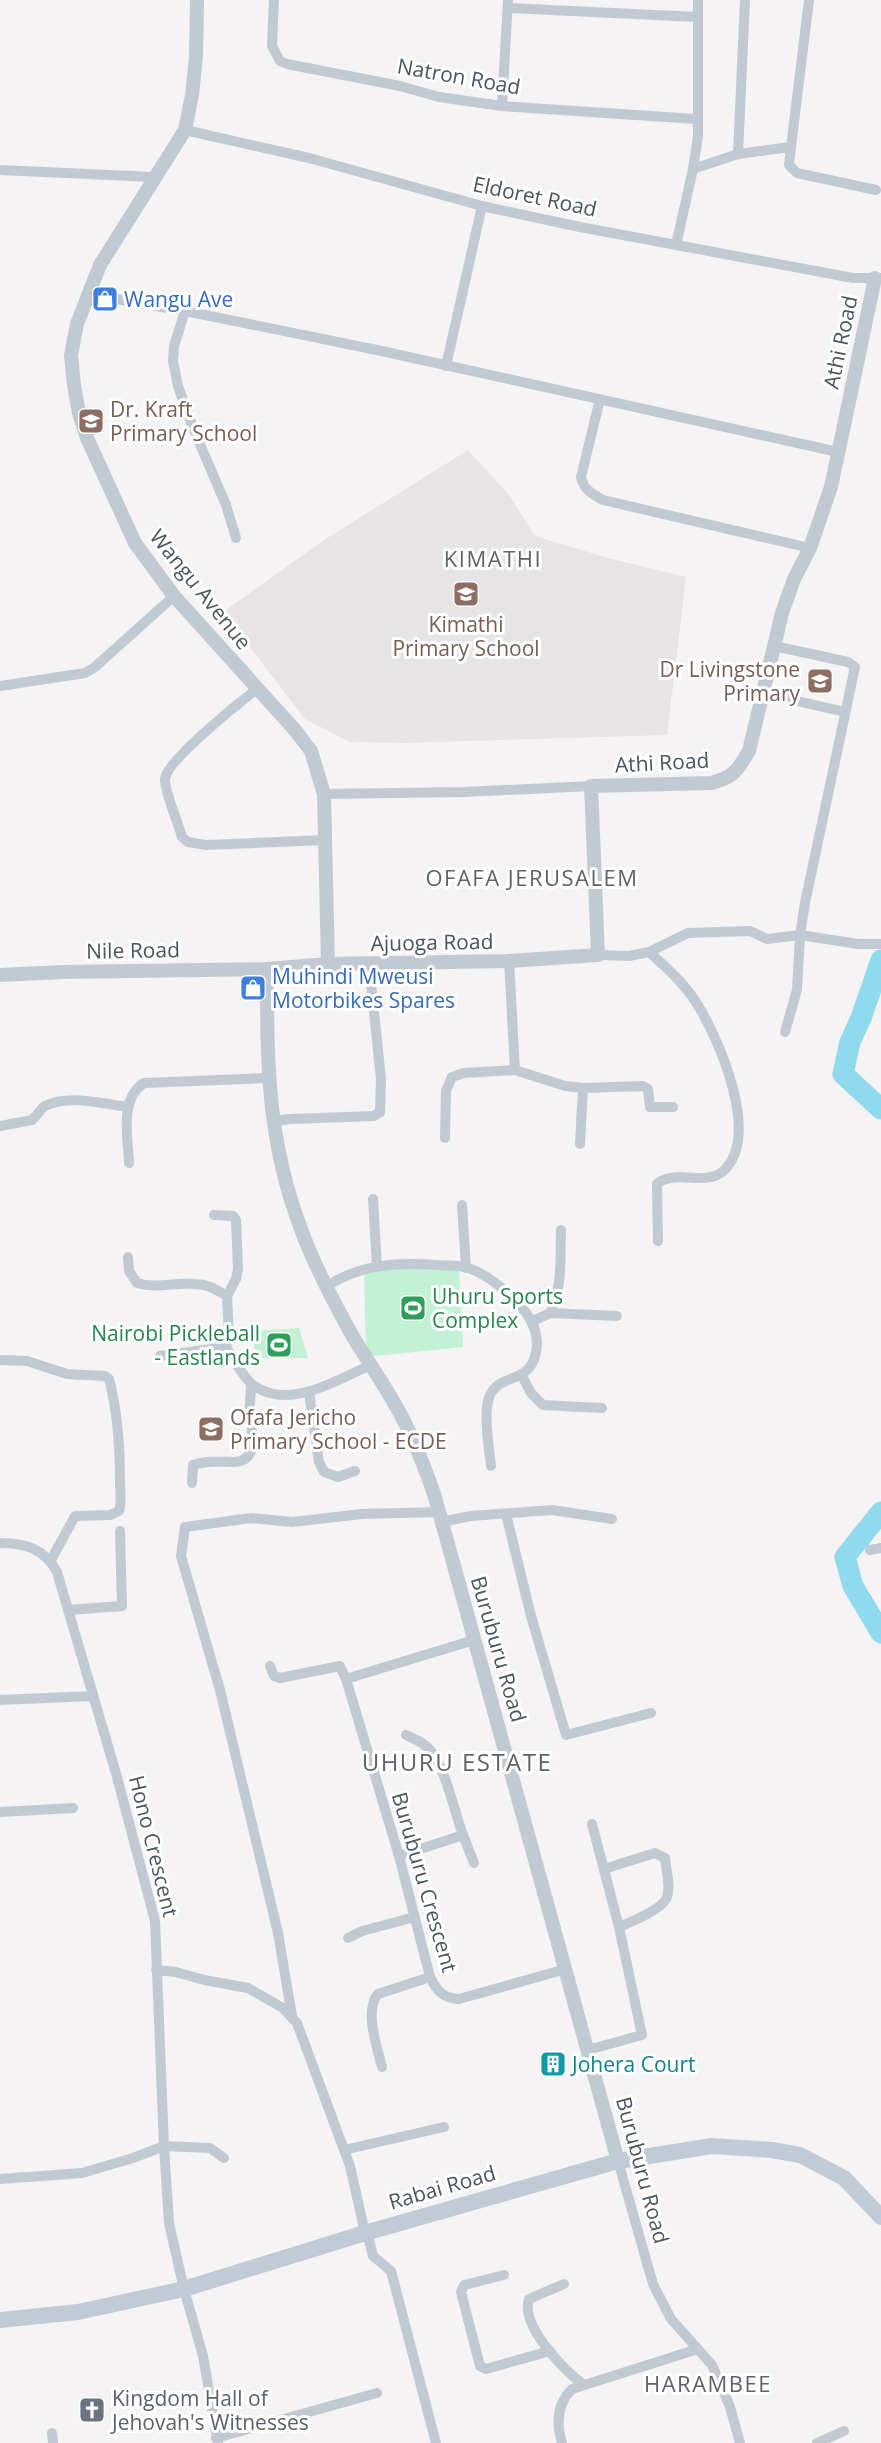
<svg xmlns="http://www.w3.org/2000/svg" width="881" height="2443" font-family="'Open Sans',sans-serif">
  <style>
    .education { fill: #e6e4e5 }
    .green { fill: #c3f1d5 }
    .lines { fill: none; stroke-linecap: round; stroke-linejoin: round }
    .river { stroke: #90daee; stroke-width: 21 }
    .minor { stroke: #c1cad2; stroke-width: 10 }
    .tertiary { stroke: #c1cad2; stroke-width: 14 }
    .secondary { stroke: #c1cbd6; stroke-width: 16 }
    .labels { text-anchor: middle; dominant-baseline: central; stroke-width: 6; stroke-linejoin: round; paint-order: stroke }
    .street-label { font-size: 21px; fill: #4a5661; stroke: #fff }
    .shop-label { font-size: 21px; fill: #366cbe; stroke: #fff; text-anchor: start }
    .education-label { font-size: 21px; fill: #785e54; stroke: #fff; text-anchor: start }
    .leisure-label { font-size: 21px; fill: #27864d; stroke: #fff; text-anchor: start }
    .culture-label { font-size: 21px; fill: #0d838f; stroke: #fff; text-anchor: start }
    .worship-label { font-size: 21px; fill: #5b616d; stroke: #fff; text-anchor: start }
    .neighbourhood-label { font-size: 22px; letter-spacing: 1.5px; fill: #5f6368; stroke: #fff }
    .quarter-label { font-size: 24px; letter-spacing: 1.5px; fill: #5f6368; stroke: #fff }
  </style>
  <rect width="100%" height="100%" fill="#f5f3f3"/>
  <!-- education -->
  <polygon class="education" points="468,450 509,495 535,536 608,558 686,577 667,735 405,743 350,742 305,719 223,612 324,540"/>
  <!-- green -->
  <g class="green">
    <polygon points="459,1267 463,1347 366,1357 364,1269"/>
    <polygon points="299,1328 308,1358 257,1358 250,1331"/>
  </g>
  <g class="lines">
    <!-- river -->
    <g class="river">
      <polyline points="881,960 861,1018 850,1042 843,1074 881,1109"/>
      <polyline points="881,1512 845,1557 853,1586 881,1633"/>
    </g>
    <!-- minor -->
    <g class="minor">
      <polyline points="274,0 272,46 280,61 287,64 400,86 439,97 502,106 696,119"/>
      <polyline points="508,8 698,17"/>
      <polyline points="502,106 508,0"/>
      <polyline points="185,130 309,158 482,206 580,227 853,278 881,278"/>
      <polyline points="791,147 789,165 797,173 876,190"/>
      <polyline points="738,154 745,0"/>
      <polyline points="693,169 738,154 791,147 809,0"/>
      <polyline points="0,170 154,177"/>
      <polyline points="676,245 693,169 698,136 698,0"/>
      <polyline points="88,294 185,311 377,350 838,452"/>
      <polyline points="185,311 174,346 173,361 178,386 193,428 226,505 236,538"/>
      <polyline points="446,366 482,206"/>
      <path d="M600,399l-19,78c3,13 10,16 22,23l207,48"/>
      <polyline points="774,646 848,662 855,667 805,903 800,935 797,990 785,1032"/>
      <polyline points="0,686 85,673 95,667 174,596"/>
      <path d="M257,689c-17,13 -91,72 -92,90 -1,11 14,46 17,58l6,5 18,3 118,-5"/>
      <polyline points="763,693 845,712"/>
      <polyline points="324,794 465,792 591,786"/>
      <path d="M649,952c17,15 34,30 47,50 22,35 67,136 26,170 -17,14 -49,-3 -65,12l1,57"/>
      <polyline points="598,955 629,956 649,952 688,933 750,931 767,939 800,935 858,944 881,944"/>
      <polyline points="509,961 515,1070 565,1086 583,1088 580,1144"/>
      <polyline points="583,1088 643,1086 648,1089 650,1107 673,1107"/>
      <polyline points="272,1121 291,1119 374,1116 380,1112 381,1079 369,964"/>
      <path d="M0,1126l32,-6c5,-4 8,-11 13,-14 24,-12 58,-2 83,1"/>
      <polyline points="445,1138 446,1091 452,1077 464,1073 515,1070"/>
      <path d="M129,1163c-1,-26 -10,-64 15,-80l124,-5"/>
      <polyline points="373,1199 377,1266"/>
      <polyline points="462,1205 466,1268"/>
      <path d="M214,1215l19,1 3,4 2,49 -2,10 -9,17 2,39 -3,12c8,11 16,30 27,38 36,26 83,-5 118,-20"/>
      <path d="M128,1257l1,14 8,12c20,6 38,-1 58,1 13,0 22,6 32,12"/>
      <path d="M327,1286c34,-22 71,-24 110,-21 9,1 19,0 28,2 19,5 39,22 53,36 12,13 22,30 18,49 -6,32 -33,21 -45,41 -9,15 -2,55 0,73"/>
      <path d="M550,1313c13,-26 10,-55 11,-83"/>
      <polyline points="533,1321 550,1313 617,1316"/>
      <polyline points="160,1356 226,1347"/>
      <path d="M0,1360l27,1 40,13 38,2 4,3c9,34 11,68 11,103 0,10 2,20 -1,29l-9,4 -35,1 -24,44"/>
      <polyline points="522,1376 531,1393 543,1405 602,1408"/>
      <polyline points="309,1392 319,1462 324,1472 338,1477 355,1471"/>
      <path d="M192,1483l1,-18c13,-5 28,-3 42,-3 24,-2 17,-28 15,-45 -1,-11 1,-22 1,-33"/>
      <polyline points="506,1514 531,1616 566,1735 651,1713"/>
      <polyline points="442,1522 471,1516 552,1510 612,1519"/>
      <path d="M0,1543c25,0 45,6 57,29l60,205 38,144 9,225 -31,12 -51,15 -82,6"/>
      <polyline points="870,1550 881,1548"/>
      <polyline points="69,1610 122,1606 120,1531"/>
      <path d="M474,1640l-128,39 53,177 31,121c7,14 13,21 29,22l107,-30"/>
      <polyline points="270,1666 274,1676 280,1678 340,1666 346,1679"/>
      <polyline points="0,1700 93,1696"/>
      <polyline points="0,1812 73,1808"/>
      <polyline points="463,1835 474,1863"/>
      <path d="M399,1856l64,-21c-9,-24 -17,-66 -33,-85 -7,-8 -15,-11 -24,-15"/>
      <path d="M604,1869l51,-16 10,5c1,12 6,28 2,39 -4,12 -36,25 -48,30"/>
      <polyline points="348,1938 362,1931 415,1917"/>
      <polyline points="156,1970 176,1972 204,1980 248,1988 283,2008 297,2023 350,2166 365,2233"/>
      <polyline points="292,2016 278,1933 220,1690 181,1556 185,1527 251,1518 292,1522 362,1514 439,1512"/>
      <polyline points="588,2050 642,2035 619,1927 592,1824"/>
      <path d="M382,2067c-5,-20 -18,-57 -4,-73l52,-17"/>
      <polyline points="344,2150 444,2127"/>
      <polyline points="618,2161 653,2284 671,2319 712,2365 730,2407 740,2443"/>
      <polyline points="367,2232 373,2256 391,2271 436,2443"/>
      <polyline points="504,2275 464,2285 461,2292 480,2366 486,2369 550,2351"/>
      <path d="M564,2284l-35,15c-9,27 36,72 55,86"/>
      <polyline points="52,2433 53,2443"/>
      <polyline points="216,2438 377,2393"/>
      <polyline points="218,2443 203,2356 184,2289 169,2223 164,2146 210,2148 224,2158"/>
      <path d="M562,2443c-6,-20 -5,-39 10,-54l126,-40"/>
      <polyline points="817,2443 844,2431"/>
    </g>
    <!-- tertiary -->
    <g class="tertiary">
      <polyline points="197,0 196,57 192,95 185,130 100,265 77,324 71,355 74,385 79,413 87,438 135,543 174,596 295,730 311,751 324,794 328,964"/>
      <path d="M267,969c0,93 0,171 34,260 13,36 32,72 51,106 17,29 37,56 52,86 13,25 22,50 31,76l183,664"/>
      <path d="M0,975l62,-3 205,-3 61,-5 181,-3 89,-6 -7,-169 120,-3c22,-5 27,-13 38,-32l33,-138 12,-34 16,-31 21,-61 44,-209"/>
    </g>
    <!-- secondary -->
    <polyline class="secondary" points="0,2320 78,2312 184,2289 365,2233 618,2161 712,2146 772,2150 800,2155 844,2178 881,2217"/>
  </g>
  <!-- icons -->
  <defs>
    <symbol id="shop-square" viewBox="-11 -11 22 22"><rect x="-9" y="-9" width="18" height="18" rx="4" fill="#3f7fe0" stroke="#fff"/><path d="M-5-2.5h2.3a2.7 3.5 0 0 1 5.4 0H5L5.5 6h-11ZM-1.5-2.5h3a1.5 2.3 0 0 0-3 0Z" fill="#fff"/></symbol>
    <symbol id="school-square" viewBox="-11 -11 22 22"><rect x="-9" y="-9" width="18" height="18" rx="4" fill="#8d6e63" stroke="#fff"/><path d="M0-5L7-2L0 1L-7-2ZM-4 1L0 2.5L4 1V4Q0 6-4 4Z" fill="#fff"/></symbol>
    <symbol id="stadium-square" viewBox="-11 -11 22 22"><rect x="-9" y="-9" width="18" height="18" rx="4" fill="#2e9e5b" stroke="#fff"/><path d="M0-5a6.5 5 0 1 0 0 10a6.5 5 0 1 0 0-10ZM-3.5-1.8h7v3.6h-7Z" fill="#fff"/></symbol>
    <symbol id="building-square" viewBox="-11 -11 22 22"><rect x="-9" y="-9" width="18" height="18" rx="4" fill="#0f9aa8" stroke="#fff"/><path d="M-4-6H4V6H1V3H-1V6H-4ZM-2.5-4.3h1.7v1.8h-1.7ZM.8-4.3h1.7v1.8H.8ZM-2.5-1h1.7V.8h-1.7ZM.8-1h1.7V.8H.8Z" fill="#fff"/></symbol>
    <symbol id="church-square" viewBox="-11 -11 22 22"><rect x="-9" y="-9" width="18" height="18" rx="4" fill="#6b7280" stroke="#fff"/><path d="M-1.2-6h2.4v3.5h3.3v2.4h-3.3V6h-2.4V-.1h-3.3v-2.4h3.3Z" fill="#fff"/></symbol>
  </defs>
  <g fill-rule="evenodd">
    <use href="#shop-square" x="90" y="284" width="30" height="30"/>
    <use href="#school-square" x="76" y="406" width="30" height="30"/>
    <use href="#school-square" x="451" y="579" width="30" height="30"/>
    <use href="#school-square" x="805" y="666" width="30" height="30"/>
    <use href="#shop-square" x="238" y="973" width="30" height="30"/>
    <use href="#stadium-square" x="398" y="1293" width="30" height="30"/>
    <use href="#stadium-square" x="264" y="1330" width="30" height="30"/>
    <use href="#school-square" x="196" y="1414" width="30" height="30"/>
    <use href="#building-square" x="538" y="2049" width="30" height="30"/>
    <use href="#church-square" x="77" y="2395" width="30" height="30"/>
  </g>
  <g class="labels">
    <!-- street labels -->
    <g class="street-label">
      <text transform="translate(459 76) rotate(10)">Natron Road</text>
      <text transform="translate(535 196) rotate(12)">Eldoret Road</text>
      <text transform="translate(840 342) rotate(-78)">Athi Road</text>
      <text transform="translate(201 589) rotate(51)">Wangu Avenue</text>
      <text transform="translate(662 762) rotate(-3)">Athi Road</text>
      <text transform="translate(432 942) rotate(-1)">Ajuoga Road</text>
      <text transform="translate(133 950) rotate(-1)">Nile Road</text>
      <text transform="translate(499 1649) rotate(74)">Buruburu Road</text>
      <text transform="translate(154 1846) rotate(76)">Hono Crescent</text>
      <text transform="translate(425 1882) rotate(74)">Buruburu Crescent</text>
      <text transform="translate(643 2170) rotate(75)">Buruburu Road</text>
      <text transform="translate(442 2187) rotate(-16)">Rabai Road</text>
    </g>
    <!-- shop labels -->
    <g class="shop-label">
      <text x="124" y="299">Wangu Ave</text>
      <text x="272" y="976">Muhindi Mweusi<tspan x="272" dy="24">Motorbikes Spares</tspan></text>
    </g>
    <!-- education labels -->
    <g class="education-label">
      <text x="110" y="409">Dr. Kraft<tspan x="110" dy="24">Primary School</tspan></text>
      <text x="466" y="624" text-anchor="middle">Kimathi<tspan x="466" dy="24">Primary School</tspan></text>
      <text x="800" y="669" text-anchor="end">Dr Livingstone<tspan x="800" dy="24">Primary</tspan></text>
      <text x="230" y="1417">Ofafa Jericho<tspan x="230" dy="24">Primary School - ECDE</tspan></text>
    </g>
    <!-- leisure labels -->
    <g class="leisure-label">
      <text x="432" y="1296">Uhuru Sports<tspan x="432" dy="24">Complex</tspan></text>
      <text x="260" y="1333" text-anchor="end">Nairobi Pickleball<tspan x="260" dy="24">- Eastlands</tspan></text>
    </g>
    <!-- culture labels -->
    <g class="culture-label">
      <text x="572" y="2064">Johera Court</text>
    </g>
    <!-- worship labels -->
    <g class="worship-label">
      <text x="112" y="2398">Kingdom Hall of<tspan x="112" dy="24">Jehovah's Witnesses</tspan></text>
    </g>
    <!-- neighbourhood labels -->
    <g class="neighbourhood-label">
      <text x="493" y="558">KIMATHI</text>
      <text x="532" y="877">OFAFA JERUSALEM</text>
      <text x="708" y="2383">HARAMBEE</text>
    </g>
    <!-- quarter labels -->
    <g class="quarter-label">
      <text x="457" y="1761">UHURU ESTATE</text>
    </g>
  </g>
</svg>
